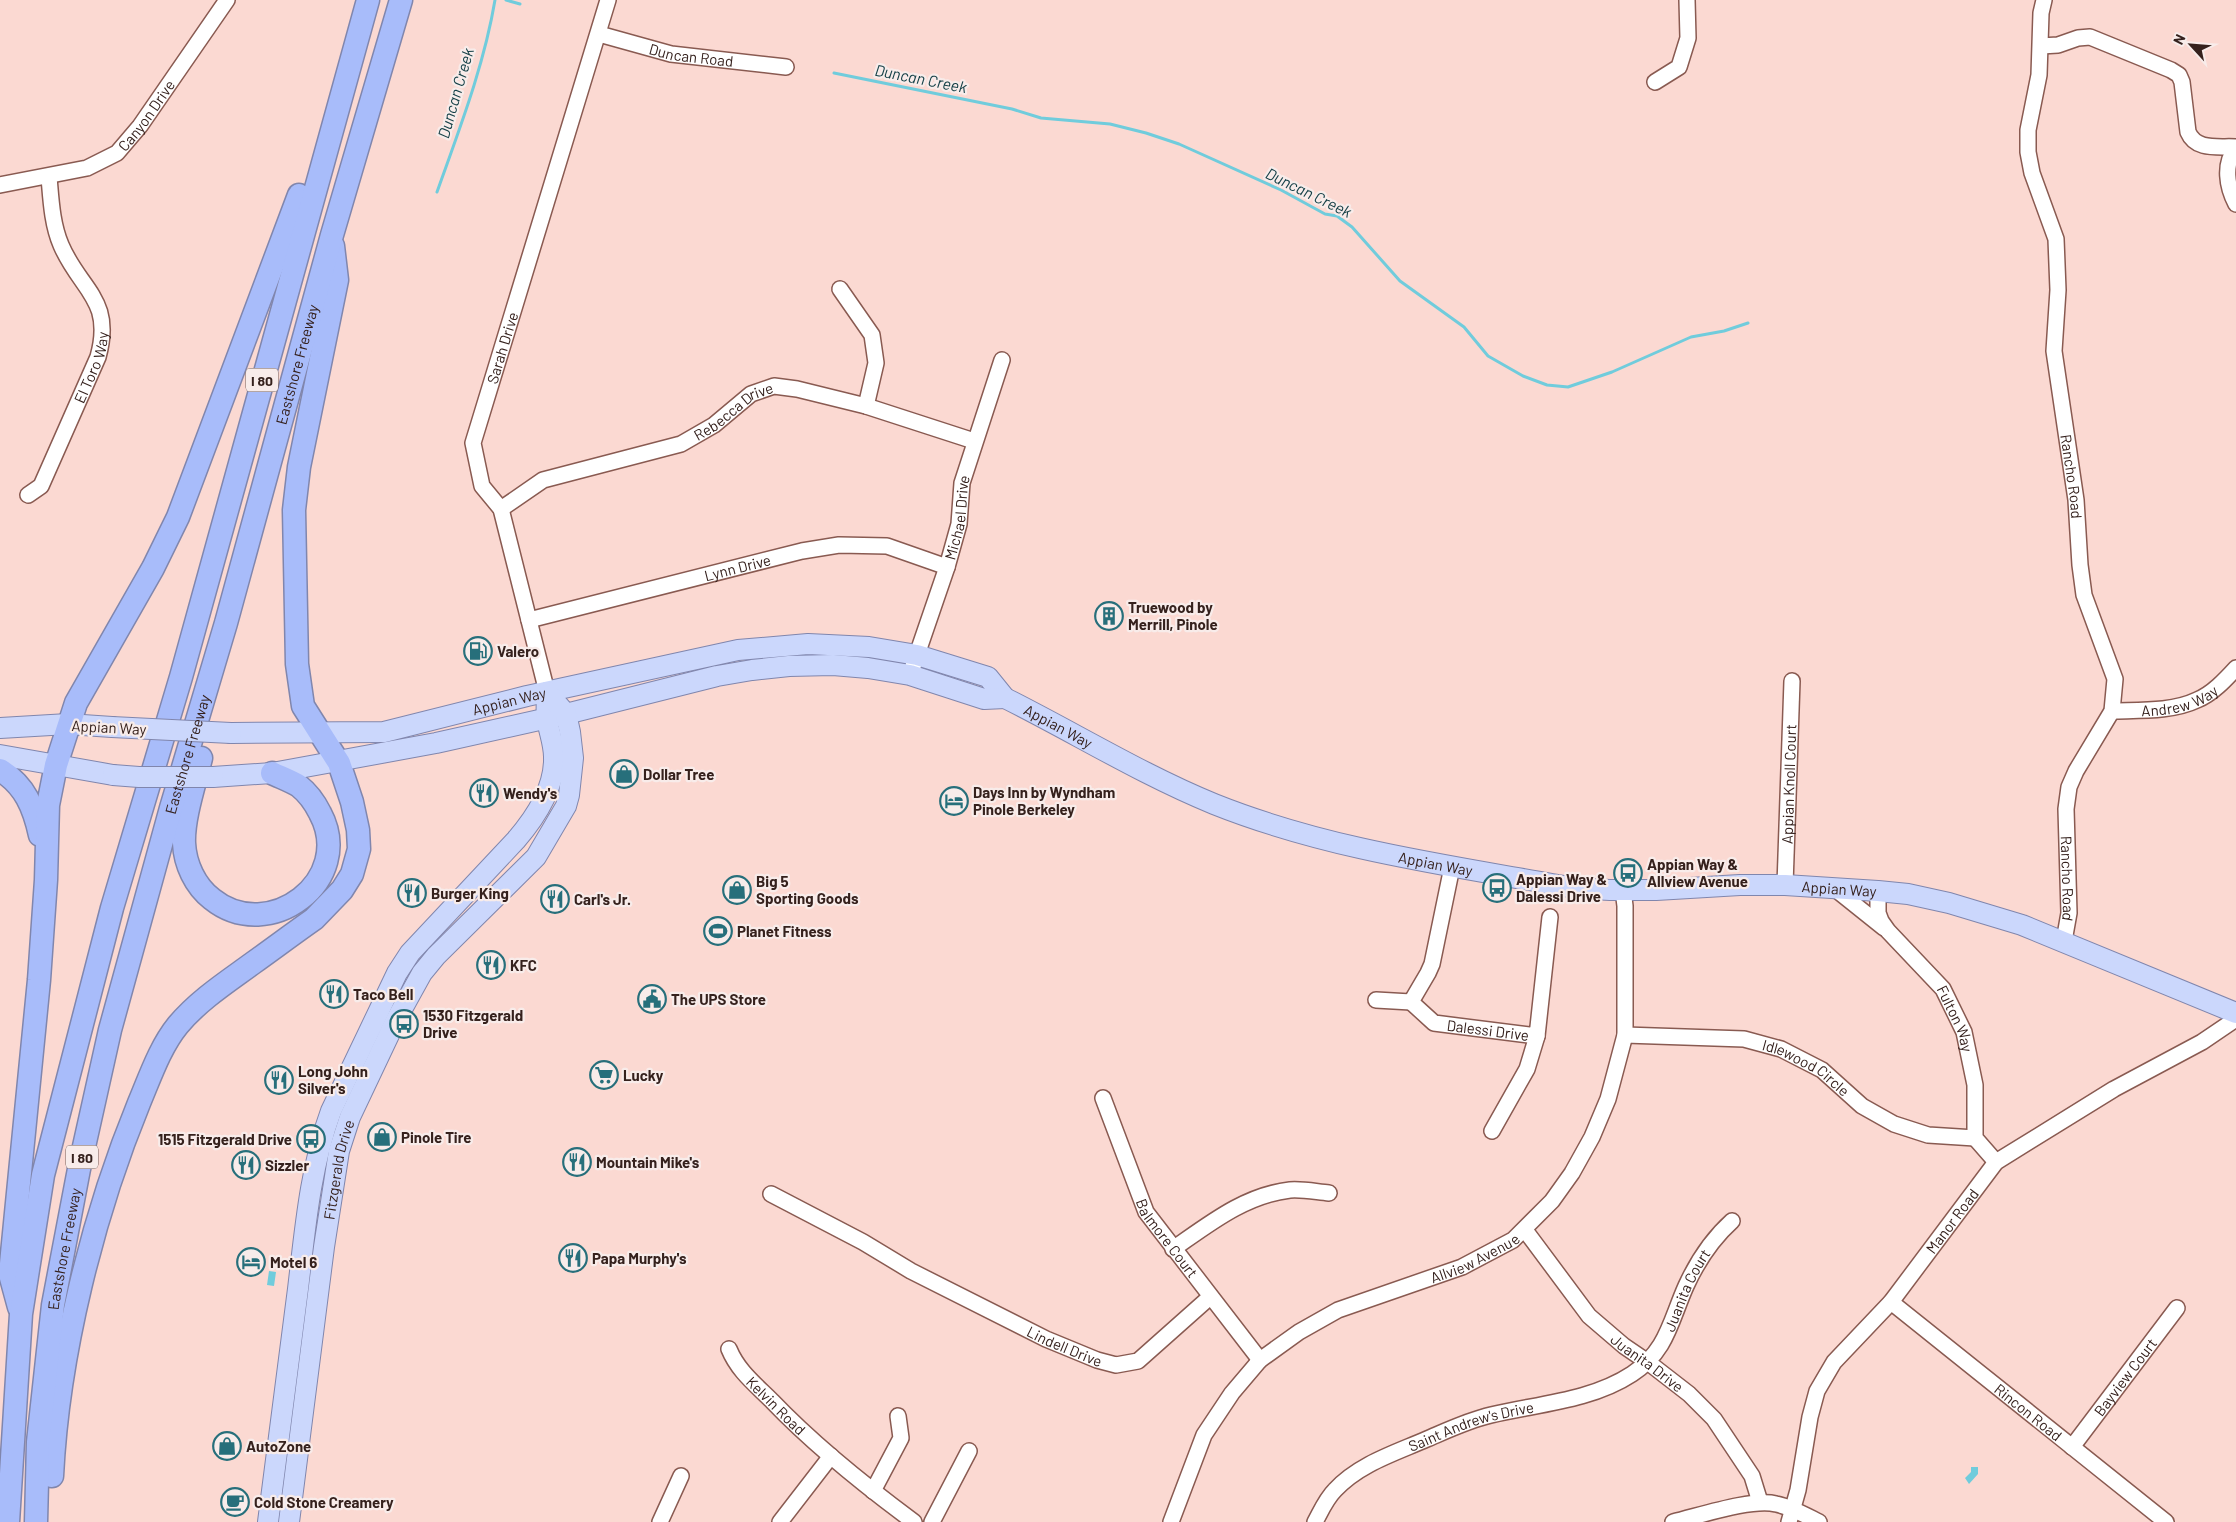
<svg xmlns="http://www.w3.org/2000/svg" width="2236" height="1522" font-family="Barlow,sans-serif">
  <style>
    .water { fill: #70ccdc }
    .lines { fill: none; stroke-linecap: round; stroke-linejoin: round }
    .stream { stroke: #70ccdc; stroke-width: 3 }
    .minor-casing { stroke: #895a51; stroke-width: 18 }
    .major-casing { stroke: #8086ad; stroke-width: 22 }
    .highway-casing { stroke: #8086ad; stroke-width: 25 }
    .minor { stroke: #fff; stroke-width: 15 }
    .major { stroke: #cbd7fc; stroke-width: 20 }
    .highway { stroke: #a8bcfa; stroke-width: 22 }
    .major-bridge-casing { stroke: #8086ad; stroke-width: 22; stroke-linecap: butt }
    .major-bridge { stroke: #cbd7fc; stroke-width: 20 }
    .labels { text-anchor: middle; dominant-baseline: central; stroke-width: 4.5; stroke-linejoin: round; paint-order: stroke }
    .shield { fill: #f8ecea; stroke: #705e5a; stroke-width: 1 }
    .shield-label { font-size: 14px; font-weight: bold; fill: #35211d }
    .street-label { font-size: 15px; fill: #35211d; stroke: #f8ecea }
    .poi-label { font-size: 15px; font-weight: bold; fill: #35211d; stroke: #f8ecea; text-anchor: start }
    .water-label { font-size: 16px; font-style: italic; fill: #154047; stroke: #f8ecea }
  </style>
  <rect width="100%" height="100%" fill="#fbd9d2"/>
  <!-- water -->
  <g class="water">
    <polygon points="269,1271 276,1272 274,1286 267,1285"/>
    <polygon points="1971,1467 1978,1467 1978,1474 1969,1484 1965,1478 1971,1472"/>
  </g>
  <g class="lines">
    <!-- stream -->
    <g class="stream">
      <polyline points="506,0 520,4"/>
      <polyline points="834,73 1012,109 1041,118 1110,124 1146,133 1179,144 1281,190 1325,214 1337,216 1352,227 1400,281 1464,327 1488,356 1523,376 1547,385 1568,387 1612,372 1691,337 1724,331 1748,323"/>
      <path d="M437,192c22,-62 47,-126 58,-192"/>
    </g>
    <defs>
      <g id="minor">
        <path id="s1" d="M2044,0l-3,13 -2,62 -11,55v22l4,21 24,66 2,51 -4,61 22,149 4,65 4,30 31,84 -3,32 -36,60 -7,16 -3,22 3,104 -5,28"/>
        <path id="s2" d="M599,34l72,20 115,13"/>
        <path d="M2041,46l17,-1 20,-7 12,-1 81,33 8,5 3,7 6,50c8,19 30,14 48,15"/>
        <polyline points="1655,82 1679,67 1688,38 1687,0"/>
        <path d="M2236,148c-13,16 -9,39 0,56"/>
        <path id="s3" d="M0,185l87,-17 30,-15 23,-27 87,-126"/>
        <polyline points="840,289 872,335 876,363 866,406"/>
        <path id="s4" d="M28,495l13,-9 57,-129c16,-58 -18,-67 -37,-112 -9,-21 -10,-45 -12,-68"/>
        <path id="s5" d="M501,509l42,-29 138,-36 33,-19 37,-31 23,-8 23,3 69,17 108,35"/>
        <path id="s6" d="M529,620l273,-69 37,-6 48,1 60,21"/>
        <path id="s7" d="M910,675l37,-108 12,-43 3,-41 40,-123"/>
        <path id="s8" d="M547,692l-46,-183 -19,-23 -9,-43 135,-443"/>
        <path id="s9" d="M2112,711c27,-1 60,1 85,-11 15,-6 28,-20 39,-32"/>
        <path id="s10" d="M1452,867l-20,97 -4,9 -17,29 23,21 103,13 13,-119"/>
        <path id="s11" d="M1785,885l7,-204"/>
        <polyline points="1834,888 1884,928"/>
        <path id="s12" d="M1878,891v22l3,8 7,10 55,58 21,43 11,53v53l21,24"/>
        <polyline points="1376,1000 1411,1002"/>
        <path id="s13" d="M1625,1035l119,4 37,10 41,21 40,36 32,18 34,11 47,3"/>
        <path id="s14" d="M1103,1098l43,114 114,148"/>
        <polyline points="1492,1131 1527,1069 1537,1036"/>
        <path id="s15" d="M771,1194l92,48 48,29 135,68 51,21 19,5 22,-4 72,-64"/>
        <path id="s16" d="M1525,1230l64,86 35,30 25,17 40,31 25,25 38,57 8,26"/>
        <path d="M1173,1249c36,-25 72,-54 117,-59 13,-1 27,2 39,3"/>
        <path id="s17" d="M1891,1302l275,220"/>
        <path id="s18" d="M729,1349c9,22 26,35 43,52 43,45 92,84 142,121"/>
        <path id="s19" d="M2072,1447l105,-139"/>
        <polyline points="873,1491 901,1438 898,1416"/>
        <polyline points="660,1522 681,1476"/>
        <polyline points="780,1522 831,1456"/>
        <polyline points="932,1522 969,1451"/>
        <path id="s20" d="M1171,1522l33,-87 28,-42 28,-33 39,-28 39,-22 124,-43 51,-27 39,-39 20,-28 20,-36 16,-38 17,-64v-129l-2,-16"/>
        <path id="s21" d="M1315,1522c6,-11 11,-23 20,-32 24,-26 60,-37 92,-51 21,-9 42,-19 64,-24 46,-11 100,-14 141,-41 35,-23 38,-52 54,-88 11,-24 26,-47 46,-65"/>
        <path d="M1673,1522c26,-6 79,-24 103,-18 15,3 29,11 43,18"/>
        <path id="s22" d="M1789,1522l9,-32 12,-73 7,-26 17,-29 57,-60 105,-140 118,-73 88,-47 34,-23"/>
      </g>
      <g id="major">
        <polyline points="0,728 68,724 112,727"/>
        <path id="s23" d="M231,733l153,-1 143,-36 211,-46 70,-6 61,3 48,8 71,22 17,21c70,35 136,76 209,106 115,46 239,62 360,84l36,2h46l84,-5h45l93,6 30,3 41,9 73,22 214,88"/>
        <polyline points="0,755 113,775"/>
        <polyline points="213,777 272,773 436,743 566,714 717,676 752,670 789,666 833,665 868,668 910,675 984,699 1005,698"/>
        <path d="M268,1522c10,-78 20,-155 30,-233 7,-59 12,-121 33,-178l66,-138 13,-20 106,-113c19,-22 39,-52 38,-83 0,-13 -5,-25 -7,-38 -1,-9 0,-18 0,-27"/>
        <path id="s24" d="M289,1522l35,-275 15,-96 11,-34 46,-97 26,-47 14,-17 100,-99 30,-51 3,-11 4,-37 -3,-26 -4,-18 -19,-22"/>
      </g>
      <g id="highway">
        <path d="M201,758c-6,25 -18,60 -17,85 1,21 11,43 28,56 57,46 144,-19 108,-86 -5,-10 -12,-20 -21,-27 -8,-5 -19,-9 -27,-13"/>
        <path d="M0,770c25,15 34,38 40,65"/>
        <polyline points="19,1307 10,1274 39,980 46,880 48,805 56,765 76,703 153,568 178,517 299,195"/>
        <path d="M52,1476c6,-122 41,-261 87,-373 11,-26 21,-56 39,-78 21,-25 49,-43 75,-62 21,-15 41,-30 61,-44l28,-29 10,-16 7,-25 -1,-19 -6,-28 -13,-39 -36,-57 -6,-42 -3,-154 5,-43 38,-187 -4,-34"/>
        <polyline points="8,1522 21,1314 43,1175 112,908 181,677 368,0"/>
        <path id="s25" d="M36,1522l2,-80 15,-137 26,-136 31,-139 61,-222 55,-185 106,-388 69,-235"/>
      </g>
    </defs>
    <!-- minor casing -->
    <use href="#minor" class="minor-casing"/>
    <!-- major casing -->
    <use href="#major" class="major-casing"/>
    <!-- highway casing -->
    <use href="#highway" class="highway-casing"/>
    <!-- minor -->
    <use href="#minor" class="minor"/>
    <!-- major -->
    <use href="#major" class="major"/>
    <!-- highway -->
    <use href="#highway" class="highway"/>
    <defs>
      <g id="major-bridge">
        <polyline points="112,727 231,733"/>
        <polyline points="113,775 139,777 213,777"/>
      </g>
    </defs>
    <!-- major-bridge casing -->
    <use href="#major-bridge" class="major-bridge-casing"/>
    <!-- major-bridge -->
    <use href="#major-bridge" class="major-bridge"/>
  </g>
  <!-- icons -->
  <defs>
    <symbol id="building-ring" viewBox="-11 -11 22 22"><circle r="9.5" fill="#f8ecea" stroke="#276f7b" stroke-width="1.5"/><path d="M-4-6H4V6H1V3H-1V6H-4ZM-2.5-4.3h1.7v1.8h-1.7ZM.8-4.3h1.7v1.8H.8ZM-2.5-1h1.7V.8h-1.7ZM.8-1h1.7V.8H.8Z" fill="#276f7b"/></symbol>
    <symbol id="fuel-ring" viewBox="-11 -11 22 22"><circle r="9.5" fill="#f8ecea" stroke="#276f7b" stroke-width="1.5"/><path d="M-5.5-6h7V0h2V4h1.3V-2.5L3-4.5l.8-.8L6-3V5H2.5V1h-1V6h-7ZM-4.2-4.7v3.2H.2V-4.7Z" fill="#276f7b"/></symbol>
    <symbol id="shop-ring" viewBox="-11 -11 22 22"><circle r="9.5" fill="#f8ecea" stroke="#276f7b" stroke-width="1.5"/><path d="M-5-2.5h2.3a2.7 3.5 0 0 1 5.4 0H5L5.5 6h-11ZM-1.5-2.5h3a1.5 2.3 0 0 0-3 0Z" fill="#276f7b"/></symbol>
    <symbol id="restaurant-ring" viewBox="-11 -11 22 22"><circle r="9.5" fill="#f8ecea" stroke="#276f7b" stroke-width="1.5"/><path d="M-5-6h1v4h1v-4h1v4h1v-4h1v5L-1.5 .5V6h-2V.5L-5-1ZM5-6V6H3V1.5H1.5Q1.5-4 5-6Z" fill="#276f7b"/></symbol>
    <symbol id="hotel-ring" viewBox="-11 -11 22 22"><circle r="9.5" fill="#f8ecea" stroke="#276f7b" stroke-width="1.5"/><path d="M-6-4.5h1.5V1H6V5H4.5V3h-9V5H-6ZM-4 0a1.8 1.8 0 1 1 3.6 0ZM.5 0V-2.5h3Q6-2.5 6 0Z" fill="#276f7b"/></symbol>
    <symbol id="bus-ring" viewBox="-11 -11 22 22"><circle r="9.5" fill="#f8ecea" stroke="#276f7b" stroke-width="1.5"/><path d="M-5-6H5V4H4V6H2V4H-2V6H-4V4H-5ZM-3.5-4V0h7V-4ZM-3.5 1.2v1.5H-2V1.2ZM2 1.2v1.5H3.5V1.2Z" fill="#276f7b"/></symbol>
    <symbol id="stadium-ring" viewBox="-11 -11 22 22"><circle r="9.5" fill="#f8ecea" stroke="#276f7b" stroke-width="1.5"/><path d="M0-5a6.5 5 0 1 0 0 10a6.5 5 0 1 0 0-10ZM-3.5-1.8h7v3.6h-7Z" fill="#276f7b"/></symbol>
    <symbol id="civic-ring" viewBox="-11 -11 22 22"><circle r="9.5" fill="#f8ecea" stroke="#276f7b" stroke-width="1.5"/><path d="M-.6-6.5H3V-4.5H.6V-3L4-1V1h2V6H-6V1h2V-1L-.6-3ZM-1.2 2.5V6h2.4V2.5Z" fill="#276f7b"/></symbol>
    <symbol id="supermarket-ring" viewBox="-11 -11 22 22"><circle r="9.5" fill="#f8ecea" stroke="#276f7b" stroke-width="1.5"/><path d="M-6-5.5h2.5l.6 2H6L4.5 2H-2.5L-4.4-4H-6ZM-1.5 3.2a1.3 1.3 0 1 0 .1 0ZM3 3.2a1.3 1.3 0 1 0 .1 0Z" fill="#276f7b"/></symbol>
    <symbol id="cafe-ring" viewBox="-11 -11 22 22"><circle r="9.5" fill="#f8ecea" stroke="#276f7b" stroke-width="1.5"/><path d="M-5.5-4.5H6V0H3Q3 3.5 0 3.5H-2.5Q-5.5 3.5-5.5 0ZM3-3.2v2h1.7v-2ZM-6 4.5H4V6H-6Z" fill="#276f7b"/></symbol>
  </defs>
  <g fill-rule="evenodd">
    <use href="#building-ring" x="1093" y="600" width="32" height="32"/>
    <use href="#fuel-ring" x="462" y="635" width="32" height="32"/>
    <use href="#shop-ring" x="608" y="758" width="32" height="32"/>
    <use href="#restaurant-ring" x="468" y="777" width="32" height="32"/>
    <use href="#hotel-ring" x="938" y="785" width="32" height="32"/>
    <use href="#bus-ring" x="1612" y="857" width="32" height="32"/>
    <use href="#bus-ring" x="1481" y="872" width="32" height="32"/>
    <use href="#shop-ring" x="721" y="874" width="32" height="32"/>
    <use href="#restaurant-ring" x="396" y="877" width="32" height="32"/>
    <use href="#restaurant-ring" x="539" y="883" width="32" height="32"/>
    <use href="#stadium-ring" x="702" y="915" width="32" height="32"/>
    <use href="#restaurant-ring" x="475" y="949" width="32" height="32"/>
    <use href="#restaurant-ring" x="318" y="978" width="32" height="32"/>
    <use href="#civic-ring" x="636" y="983" width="32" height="32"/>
    <use href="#bus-ring" x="388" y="1008" width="32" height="32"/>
    <use href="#supermarket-ring" x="588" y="1059" width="32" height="32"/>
    <use href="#restaurant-ring" x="263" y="1064" width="32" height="32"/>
    <use href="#shop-ring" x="366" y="1121" width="32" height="32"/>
    <use href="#bus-ring" x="295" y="1123" width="32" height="32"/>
    <use href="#restaurant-ring" x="561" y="1146" width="32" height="32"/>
    <use href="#restaurant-ring" x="230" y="1149" width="32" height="32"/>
    <use href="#restaurant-ring" x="557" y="1242" width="32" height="32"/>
    <use href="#hotel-ring" x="235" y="1246" width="32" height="32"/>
    <use href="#shop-ring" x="211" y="1430" width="32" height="32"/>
    <use href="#cafe-ring" x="219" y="1486" width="32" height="32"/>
  </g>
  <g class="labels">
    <!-- shield labels -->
    <g class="shield">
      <rect x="246" y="368.5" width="32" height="23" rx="4"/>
      <rect x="66" y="1145.5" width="32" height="23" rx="4"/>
    </g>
    <g class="shield-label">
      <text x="262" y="380">I 80</text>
      <text x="82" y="1157">I 80</text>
    </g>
    <!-- street labels -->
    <g class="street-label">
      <text stroke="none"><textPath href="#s2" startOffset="95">Duncan Road</textPath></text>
      <text stroke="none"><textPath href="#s3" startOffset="170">Canyon Drive</textPath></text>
      <text stroke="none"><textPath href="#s8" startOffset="362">Sarah Drive</textPath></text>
      <text stroke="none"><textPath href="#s25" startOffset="1190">Eastshore Freeway</textPath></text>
      <text stroke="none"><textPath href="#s4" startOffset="145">El Toro Way</textPath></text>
      <text stroke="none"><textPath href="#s5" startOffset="256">Rebecca Drive</textPath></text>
      <text stroke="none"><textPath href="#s1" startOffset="484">Rancho Road</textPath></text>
      <text stroke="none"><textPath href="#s7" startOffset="165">Michael Drive</textPath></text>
      <text stroke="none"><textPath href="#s6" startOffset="215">Lynn Drive</textPath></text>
      <text stroke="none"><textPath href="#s9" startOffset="69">Andrew Way</textPath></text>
      <text stroke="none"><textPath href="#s23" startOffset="282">Appian Way</textPath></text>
      <text stroke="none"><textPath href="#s23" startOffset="858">Appian Way</textPath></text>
      <text transform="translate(109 727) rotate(3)">Appian Way</text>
      <text stroke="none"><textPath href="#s25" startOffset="785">Eastshore Freeway</textPath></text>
      <text stroke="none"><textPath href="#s11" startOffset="101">Appian Knoll Court</textPath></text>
      <text stroke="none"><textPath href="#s23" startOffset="1262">Appian Way</textPath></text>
      <text stroke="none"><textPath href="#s1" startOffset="904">Rancho Road</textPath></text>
      <text stroke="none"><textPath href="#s23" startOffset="1668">Appian Way</textPath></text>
      <text stroke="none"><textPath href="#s12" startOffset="155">Fulton Way</textPath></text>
      <text stroke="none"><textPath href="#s10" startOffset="228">Dalessi Drive</textPath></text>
      <text stroke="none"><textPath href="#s13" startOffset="188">Idlewood Circle</textPath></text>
      <text stroke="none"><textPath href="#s24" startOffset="356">Fitzgerald Drive</textPath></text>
      <text stroke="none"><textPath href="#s22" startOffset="352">Manor Road</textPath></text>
      <text stroke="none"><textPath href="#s14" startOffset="155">Balmore Court</textPath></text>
      <text stroke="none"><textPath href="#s25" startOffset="275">Eastshore Freeway</textPath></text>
      <text stroke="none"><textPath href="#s20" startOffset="426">Allview Avenue</textPath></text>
      <text stroke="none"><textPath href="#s21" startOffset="462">Juanita Court</textPath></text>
      <text stroke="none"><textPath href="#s15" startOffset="331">Lindell Drive</textPath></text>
      <text stroke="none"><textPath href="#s16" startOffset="182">Juanita Drive</textPath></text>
      <text stroke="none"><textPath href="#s19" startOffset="88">Bayview Court</textPath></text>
      <text stroke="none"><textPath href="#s18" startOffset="74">Kelvin Road</textPath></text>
      <text stroke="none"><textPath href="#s17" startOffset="176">Rincon Road</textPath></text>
      <text stroke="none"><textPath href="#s21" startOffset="190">Saint Andrew's Drive</textPath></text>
    </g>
    <!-- poi labels -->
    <g class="poi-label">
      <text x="1128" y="607">Truewood by<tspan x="1128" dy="17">Merrill, Pinole</tspan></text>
      <text x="497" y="651">Valero</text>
      <text x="643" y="774">Dollar Tree</text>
      <text x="973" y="792">Days Inn by Wyndham<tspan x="973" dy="17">Pinole Berkeley</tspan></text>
      <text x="503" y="793">Wendy's</text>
      <text x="1647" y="864">Appian Way &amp;<tspan x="1647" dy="17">Allview Avenue</tspan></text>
      <text x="1516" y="879">Appian Way &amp;<tspan x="1516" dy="17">Dalessi Drive</tspan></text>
      <text x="756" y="881">Big 5<tspan x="756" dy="17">Sporting Goods</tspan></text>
      <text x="431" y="893">Burger King</text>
      <text x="574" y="899">Carl's Jr.</text>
      <text x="737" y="931">Planet Fitness</text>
      <text x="510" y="965">KFC</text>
      <text x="353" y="994">Taco Bell</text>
      <text x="671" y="999">The UPS Store</text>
      <text x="423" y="1015">1530 Fitzgerald<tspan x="423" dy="17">Drive</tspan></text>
      <text x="298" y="1071">Long John<tspan x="298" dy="17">Silver's</tspan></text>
      <text x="623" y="1075">Lucky</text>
      <text x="401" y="1137">Pinole Tire</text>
      <text x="292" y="1139" text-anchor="end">1515 Fitzgerald Drive</text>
      <text x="596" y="1162">Mountain Mike's</text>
      <text x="265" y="1165">Sizzler</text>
      <text x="592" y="1258">Papa Murphy's</text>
      <text x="270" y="1262">Motel 6</text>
      <text x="246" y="1446">AutoZone</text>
      <text x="254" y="1502">Cold Stone Creamery</text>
    </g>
    <!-- water labels -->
    <g class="water-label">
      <text transform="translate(921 78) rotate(11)">Duncan Creek</text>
      <text transform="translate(455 93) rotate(-74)">Duncan Creek</text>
      <text transform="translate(1309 192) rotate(26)">Duncan Creek</text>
    </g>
  </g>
  <!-- north arrow -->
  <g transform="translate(2191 45) rotate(296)" stroke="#f8ecea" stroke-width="4" paint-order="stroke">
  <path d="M0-4L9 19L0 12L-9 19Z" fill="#35211d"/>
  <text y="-8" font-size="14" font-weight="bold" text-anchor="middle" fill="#35211d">N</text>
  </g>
</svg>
